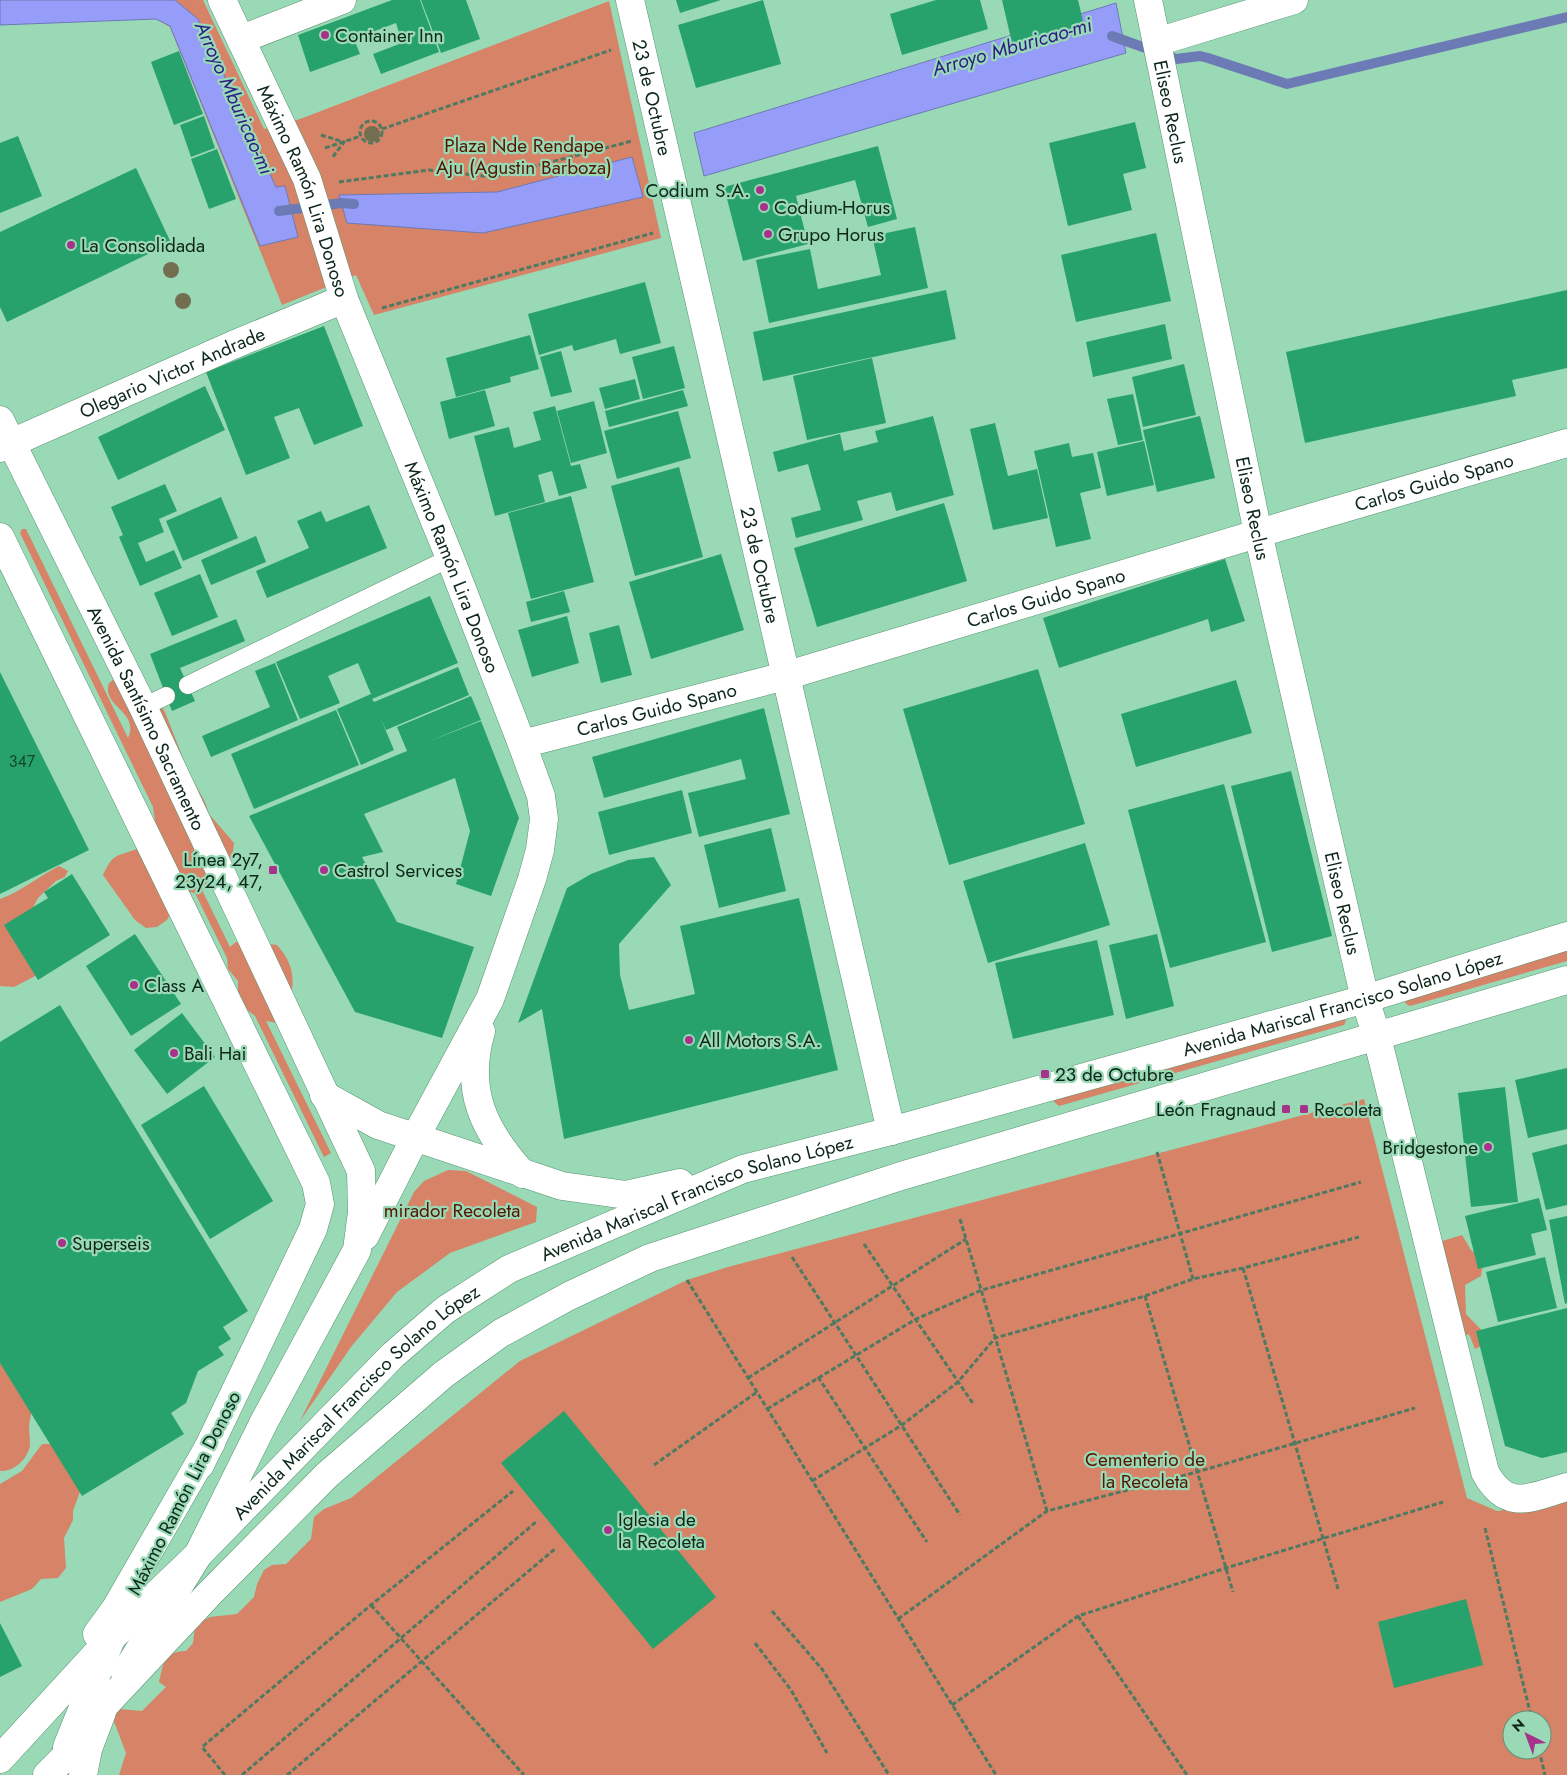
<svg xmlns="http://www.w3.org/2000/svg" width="1567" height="1775" font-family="Jost,sans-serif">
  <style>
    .green { fill: #d68367; fill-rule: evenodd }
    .water { fill: #959df9; stroke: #6c7ab6 }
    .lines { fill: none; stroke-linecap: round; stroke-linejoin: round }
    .stream { stroke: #6c7ab6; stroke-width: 10 }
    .building { fill: #27a26c }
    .service-casing { stroke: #569472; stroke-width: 19 }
    .minor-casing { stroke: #569472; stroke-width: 29 }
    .tertiary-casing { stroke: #569472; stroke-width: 29 }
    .secondary-casing { stroke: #569472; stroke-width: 29 }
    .primary-casing { stroke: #569472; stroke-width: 29 }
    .trunk-casing { stroke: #569472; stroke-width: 29 }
    .path { stroke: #4f7a62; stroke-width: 3; stroke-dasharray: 5 2.5; stroke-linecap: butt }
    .service { stroke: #fff; stroke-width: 18 }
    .minor { stroke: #fff; stroke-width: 28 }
    .tertiary { stroke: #fff; stroke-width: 28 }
    .secondary { stroke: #fff; stroke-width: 28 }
    .primary { stroke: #fff; stroke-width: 28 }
    .trunk { stroke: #fff; stroke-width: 28 }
    .tree { fill: #746e51 }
    .poi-dot { fill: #a7328b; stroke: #9ad9b5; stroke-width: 2 }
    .labels { text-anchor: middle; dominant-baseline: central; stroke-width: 4.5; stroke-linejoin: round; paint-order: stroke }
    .number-label { font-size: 16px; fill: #14462e }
    .poi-label { font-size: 19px; fill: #0d271a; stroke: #9ad9b5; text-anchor: start }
    .street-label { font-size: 19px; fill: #0d271a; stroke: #9ad9b5 }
    .park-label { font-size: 19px; fill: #551600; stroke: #9ad9b5 }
    .water-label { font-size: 20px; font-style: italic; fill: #2c1d86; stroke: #9ad9b5 }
  </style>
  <rect width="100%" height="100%" fill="#9ad9b5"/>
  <!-- green -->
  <g class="green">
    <polygon points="105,0 203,0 264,129 300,119 609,1 661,238 374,315 356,275 282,305 170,27 156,19 118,20"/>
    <path d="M22,529h4l102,209c12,-27 -27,-31 -19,-55l7,-5 40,20 9,14 23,59 17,31 4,12 25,29c-1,19 -13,41 -32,47l28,57 6,-5c13,3 27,1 41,3 24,26 16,50 5,79l-16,-3 65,132 -7,4 -69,-141 -14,-11 -3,-11v-13l-10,-12 -1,-11 -32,-65 -13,-3 -15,30 -10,7 -11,1 -11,-8 -32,-45c11,-23 13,-18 34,-26 7,-2 14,-9 20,-14l-4,-28 -133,-274z"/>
    <path d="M59,866l9,5 -3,6 -9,4 -18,17 -8,15 11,60 -27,14 -14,-1v-87c22,-8 39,-23 59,-33z"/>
    <polygon points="1567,950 1567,961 1410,1006 1406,1004 1405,1001"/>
    <polygon points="1343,1017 1346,1021 1344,1025 1059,1106 1054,1102 1055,1099"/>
    <path d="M1364,1099l103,399 30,13 38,-5 26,-30 6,-2v301h-1448l7,-22 -13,-34 7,-10 22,2 24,-24 -7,-5c5,-20 4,-30 27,-31l7,-8 2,-18 15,-8 27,-3 17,-17 3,-13 7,-14 8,-5 14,-1 25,-25 3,-22 10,-8 27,-11 169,-137 167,-81 41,-13zM1512,1720h30v30h-30z"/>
    <polygon points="448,1170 466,1171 537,1207 536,1222 450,1253 397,1292 351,1347 300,1421 414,1192 424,1181"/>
    <polygon points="1462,1235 1471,1250 1483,1261 1481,1276 1465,1285 1466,1314 1492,1341 1475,1349 1469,1334 1453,1341 1439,1242"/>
    <path d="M0,1328l37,58c-2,13 -6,26 -8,39 0,6 1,13 1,20 -2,14 -16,27 -30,26z"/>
    <polygon points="42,1444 57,1444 82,1486 73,1511 73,1520 64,1538 66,1568 58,1578 41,1579 32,1589 0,1602 0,1484 22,1471"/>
  </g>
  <!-- water -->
  <g class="water">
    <polygon points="0,0 175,0 198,19 276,187 285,186 298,237 260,246 170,26 156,19 0,25"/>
    <polygon points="1116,3 1126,53 704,176 694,133"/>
    <polygon points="632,157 643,197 483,233 347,223 339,195 497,192"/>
  </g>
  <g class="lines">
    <!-- stream -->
    <g class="stream">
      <polyline points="1112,36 1176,59 1200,56 1208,58 1287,84 1567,17"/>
      <polyline points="279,211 342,203 354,204"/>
    </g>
  </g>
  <!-- building -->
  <g class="building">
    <polygon points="392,0 420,0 439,52 381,74 373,54 402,43 396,23 354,39 360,54 310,72 298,35"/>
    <polygon points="421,0 466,0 480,39 441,53"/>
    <polygon points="676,0 721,0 680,13"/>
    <polygon points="763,0 781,64 696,88 678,25"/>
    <polygon points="936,0 980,0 988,29 902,55 890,14"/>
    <polygon points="1002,0 1078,0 1084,25 1012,43"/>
    <polygon points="179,51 203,114 174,125 151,62"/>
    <polygon points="204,116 215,148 191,157 180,125"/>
    <polygon points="1135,122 1146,168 1123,174 1132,210 1068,226 1049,143"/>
    <polygon points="18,136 42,196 0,213 0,143"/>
    <polygon points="878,146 897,219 868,227 855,180 796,196 808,244 743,261 724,187"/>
    <polygon points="217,149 236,199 209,209 191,159"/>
    <polygon points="136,168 171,243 7,322 0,307 0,232"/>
    <polygon points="915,227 928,288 769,323 756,260 810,249 818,289 881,275 872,236"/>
    <polygon points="1156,233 1171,301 1076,322 1061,255"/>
    <polygon points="645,282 661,343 620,354 616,339 574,351 572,345 539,355 528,314"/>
    <polygon points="946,290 956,339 763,381 753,332"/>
    <polygon points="1567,290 1567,368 1512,380 1516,396 1305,443 1286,352"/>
    <polygon points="1165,324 1172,359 1093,377 1086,342"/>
    <polygon points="324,326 363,426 314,445 299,408 274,417 290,458 246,475 206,372"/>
    <polygon points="530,335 539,369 510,377 511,382 456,397 446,358"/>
    <polygon points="674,346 685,388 643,399 632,357"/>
    <polygon points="561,351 572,392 551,397 540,357"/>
    <polygon points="872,358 886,423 807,440 793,376"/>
    <polygon points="1184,364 1196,415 1143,427 1132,377"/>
    <polygon points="635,379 640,399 605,409 599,388"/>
    <polygon points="205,386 225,430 118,480 98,437"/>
    <polygon points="485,390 495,426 449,439 440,402"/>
    <polygon points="683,390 688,406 609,427 605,411"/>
    <polygon points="1133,394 1143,440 1118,445 1107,399"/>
    <polygon points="594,401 607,453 571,463 557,411"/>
    <polygon points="555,406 571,466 580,464 587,488 559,496 552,471 538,475 545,502 495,516 474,436 509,427 514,448 541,440 533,412"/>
    <polygon points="678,411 691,458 617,479 604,431"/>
    <polygon points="933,416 954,495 896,511 891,492 857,501 863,520 796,538 791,518 821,510 808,464 778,472 773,452 840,434 844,451 878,442 875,431"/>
    <polygon points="1200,416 1215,478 1157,492 1143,430"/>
    <polygon points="995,423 1008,476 1037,469 1048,518 993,530 970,429"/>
    <polygon points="1144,441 1154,485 1107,496 1097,452"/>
    <polygon points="1069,443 1072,457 1093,453 1101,488 1080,493 1091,539 1056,547 1034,451"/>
    <polygon points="679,467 703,557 635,576 611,486"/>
    <polygon points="165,484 177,511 159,519 164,532 138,543 146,562 174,550 182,568 140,586 119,537 123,535 111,507"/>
    <polygon points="571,496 594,582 531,599 508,513"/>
    <polygon points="221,497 238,538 183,561 166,521"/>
    <polygon points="944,503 967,581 817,627 794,548"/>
    <polygon points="369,505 387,548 267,598 256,571 309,548 297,521 321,511 326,522"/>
    <polygon points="256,536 266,562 211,585 201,560"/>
    <polygon points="721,554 744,630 651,659 629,582"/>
    <polygon points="1225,559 1245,621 1211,632 1208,619 1059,668 1043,618"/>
    <polygon points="200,574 218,617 172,636 154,593"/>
    <polygon points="564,591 570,612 531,622 526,602"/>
    <polygon points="430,596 458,663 372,699 374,702 458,667 469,695 386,730 380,717 394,750 361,765 337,709 371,694 358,663 328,676 340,703 300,719 276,662"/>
    <polygon points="567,616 579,663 532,677 518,630"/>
    <polygon points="236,619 245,641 180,668 195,701 172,711 150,654"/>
    <polygon points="619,625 632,675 601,683 589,633"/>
    <polygon points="275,663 298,720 211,757 202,736 270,707 255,671"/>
    <polygon points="1038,669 1085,824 949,865 903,709"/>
    <polygon points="0,672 89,850 0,894"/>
    <polygon points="1236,680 1252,733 1136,767 1121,714"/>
    <polygon points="471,696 481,720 425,743 481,721 519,818 491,896 456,884 470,831 455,778 364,814 383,852 362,857 397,922 474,947 442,1038 355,1012 249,816 407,751 397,727"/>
    <polygon points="764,708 790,814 699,837 688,793 746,779 741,759 604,798 592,757"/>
    <polygon points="336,710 359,765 254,809 231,754"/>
    <polygon points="1291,771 1332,936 1272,952 1231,786"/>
    <polygon points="1224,784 1266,942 1170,968 1128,810"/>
    <polygon points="682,790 692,833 609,855 598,812"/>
    <polygon points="771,828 786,891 719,908 704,845"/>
    <polygon points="1085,843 1110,925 988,963 963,881"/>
    <polygon points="654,857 671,885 619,944 620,975 629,1010 695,994 680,926 799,898 838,1070 564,1139 542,1009 518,1023 567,888 591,874 628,860"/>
    <polygon points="72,874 110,935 38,980 4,925 48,898 44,892"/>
    <polygon points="135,934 181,1004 131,1036 86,966"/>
    <polygon points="1157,934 1174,1006 1126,1019 1109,945"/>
    <polygon points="1097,940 1114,1015 1013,1039 995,963"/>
    <polygon points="60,1005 248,1311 223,1327 231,1339 218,1347 224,1355 198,1371 186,1403 171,1413 184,1434 82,1496 0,1363 0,1042"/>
    <polygon points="182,1013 215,1057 167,1094 134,1050"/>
    <polygon points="1567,1068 1567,1129 1528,1138 1515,1080"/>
    <polygon points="204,1086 273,1201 210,1239 141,1125"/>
    <polygon points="1505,1087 1518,1202 1471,1207 1458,1093"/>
    <polygon points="1567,1144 1567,1205 1546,1210 1532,1153"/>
    <polygon points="1539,1198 1547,1230 1531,1234 1536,1255 1478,1269 1465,1216"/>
    <polygon points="1567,1216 1567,1303 1565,1304 1549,1220"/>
    <polygon points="1545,1257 1557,1308 1498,1322 1486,1272"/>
    <polygon points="1567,1308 1567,1452 1542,1458 1505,1446 1476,1331"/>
    <polygon points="564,1411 716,1597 653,1649 501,1463"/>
    <polygon points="1466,1599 1483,1665 1394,1688 1378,1622"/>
    <polygon points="0,1623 22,1666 0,1677"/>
  </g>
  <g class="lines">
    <defs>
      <g id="service">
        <polyline points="188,685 450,558"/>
        <polyline points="143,707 166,696"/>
      </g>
      <g id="minor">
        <path id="s1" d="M222,0l85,179 37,120"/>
        <path id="s2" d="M630,0l261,1131"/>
        <polyline points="242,39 342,0"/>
        <polyline points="1157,42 1294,0"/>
      </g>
      <path id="tertiary" d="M1377,1037l108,435c22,41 46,25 82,15"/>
      <g id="secondary">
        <path id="s3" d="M1148,0l110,533 107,466 12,38"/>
        <path id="s4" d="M0,448l233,-103 111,-46 106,259 72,186 19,52 3,23 -4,31 -8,29 -42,120 -74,137"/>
        <path id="s5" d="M522,744l263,-68 508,-153 274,-80"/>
        <path d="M481,1031c-17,59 2,99 42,143"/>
      </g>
      <g id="primary">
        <path id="s6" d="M0,420l143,287 218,464 1,41 -5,38 -93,172 -66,133 -73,118"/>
        <polyline points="0,537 316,1183 320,1204 313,1229 200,1465"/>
        <polyline points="365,1236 416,1136"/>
        <polyline points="67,1747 111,1639"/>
        <polyline points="83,1775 88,1749 102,1712"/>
      </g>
      <g id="trunk">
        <polyline points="324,1095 378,1125 562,1186 626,1195 680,1183"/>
        <polyline points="97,1634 116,1608 211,1443"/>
        <path id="s7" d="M0,1759l112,-122 86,-82 195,-200 52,-45 64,-41 234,-100 148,-38 474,-132 202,-63"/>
        <polyline points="47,1775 62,1760 104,1706 210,1593 327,1475 444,1374 501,1333 569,1296 650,1258 901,1176 1567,980"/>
      </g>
    </defs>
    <!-- service casing -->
    <use href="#service" class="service-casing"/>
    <!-- minor casing -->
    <use href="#minor" class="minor-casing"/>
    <!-- tertiary casing -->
    <use href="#tertiary" class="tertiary-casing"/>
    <!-- secondary casing -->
    <use href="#secondary" class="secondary-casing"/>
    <!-- primary casing -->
    <use href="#primary" class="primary-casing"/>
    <!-- trunk casing -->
    <use href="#trunk" class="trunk-casing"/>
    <!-- path -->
    <g class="path">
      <circle cx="371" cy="132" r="11"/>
      <polyline points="382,129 611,50"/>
      <polyline points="321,135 344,142 332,158"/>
      <polyline points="325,148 361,136"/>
      <polyline points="339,182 429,170 493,177 632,141"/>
      <polyline points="382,308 653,233"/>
      <polyline points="1157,1152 1193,1279"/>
      <polyline points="960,1219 1047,1511"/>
      <polyline points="864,1244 974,1405"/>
      <polyline points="792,1257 960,1515"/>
      <polyline points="1243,1268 1338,1589"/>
      <polyline points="687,1280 996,1775"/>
      <polyline points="1145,1296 1233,1592"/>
      <polyline points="818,1377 927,1542"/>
      <polyline points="748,1378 966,1239"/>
      <polyline points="767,1409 916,1319 982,1290 1361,1182"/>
      <polyline points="654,1465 757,1392"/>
      <polyline points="812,1481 902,1425 958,1382 995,1338 1145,1296 1193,1279 1243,1268 1359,1237"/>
      <polyline points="1485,1528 1532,1720"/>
      <polyline points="371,1605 524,1775"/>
      <polyline points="772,1611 822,1669 889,1775"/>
      <polyline points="1078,1616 1187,1775"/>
      <polyline points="898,1619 1047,1511 1197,1472 1415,1408"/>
      <polyline points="755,1643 791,1690 827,1753"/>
      <polyline points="952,1705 1078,1616 1226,1568 1443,1502"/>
      <polyline points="1539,1750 1545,1775"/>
      <polyline points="225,1775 202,1747 371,1605 513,1491"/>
      <polyline points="242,1775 537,1521"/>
      <polyline points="287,1775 556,1548"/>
    </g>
    <!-- service -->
    <use href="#service" class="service"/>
    <!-- minor -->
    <use href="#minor" class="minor"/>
    <!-- tertiary -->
    <use href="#tertiary" class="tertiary"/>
    <!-- secondary -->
    <use href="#secondary" class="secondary"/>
    <!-- primary -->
    <use href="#primary" class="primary"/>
    <!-- trunk -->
    <use href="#trunk" class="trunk"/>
  </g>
  <!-- trees -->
  <g class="tree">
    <circle cx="372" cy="134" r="8"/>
    <circle cx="171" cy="270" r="8"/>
    <circle cx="183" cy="301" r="8"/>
  </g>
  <!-- markers -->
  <g class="poi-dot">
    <circle cx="325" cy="35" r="5"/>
    <circle cx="760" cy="190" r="5"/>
    <circle cx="764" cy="207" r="5"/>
    <circle cx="768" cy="234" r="5"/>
    <circle cx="71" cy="245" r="5"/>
    <rect x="268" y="865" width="10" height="10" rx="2.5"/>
    <circle cx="324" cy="870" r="5"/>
    <circle cx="134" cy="985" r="5"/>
    <circle cx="689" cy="1040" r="5"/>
    <circle cx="174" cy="1053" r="5"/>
    <rect x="1040" y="1069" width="10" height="10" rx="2.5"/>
    <rect x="1281" y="1104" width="10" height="10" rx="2.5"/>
    <rect x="1299" y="1104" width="10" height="10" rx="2.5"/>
    <circle cx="1488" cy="1147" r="5"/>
    <circle cx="62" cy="1243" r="5"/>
    <circle cx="608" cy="1530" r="5"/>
  </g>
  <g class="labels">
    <!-- number labels -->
    <g class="number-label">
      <text x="22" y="761">347</text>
    </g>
    <!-- poi labels -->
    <g class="poi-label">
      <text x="335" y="35">Container Inn</text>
      <text x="750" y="190" text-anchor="end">Codium S.A.</text>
      <text x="774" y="207">Codium-Horus</text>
      <text x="778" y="234">Grupo Horus</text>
      <text x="81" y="245">La Consolidada</text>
      <text x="263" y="859" text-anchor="end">Línea 2y7,<tspan x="263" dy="22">23y24, 47,</tspan></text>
      <text x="334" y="870">Castrol Services</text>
      <text x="144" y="985">Class A</text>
      <text x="699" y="1040">All Motors S.A.</text>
      <text x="184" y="1053">Bali Hai</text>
      <text x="1055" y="1074">23 de Octubre</text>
      <text x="1276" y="1109" text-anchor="end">León Fragnaud</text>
      <text x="1314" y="1109">Recoleta</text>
      <text x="1478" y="1147" text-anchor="end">Bridgestone</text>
      <text x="72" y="1243">Superseis</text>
      <text x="618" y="1519">Iglesia de<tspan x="618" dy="22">la Recoleta</tspan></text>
    </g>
    <!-- street labels -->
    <g class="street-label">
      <text stroke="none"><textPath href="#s2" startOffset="100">23 de Octubre</textPath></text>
      <text stroke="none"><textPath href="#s3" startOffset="114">Eliseo Reclus</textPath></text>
      <text stroke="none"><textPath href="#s1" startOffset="208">Máximo Ramón Lira Donoso</textPath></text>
      <text stroke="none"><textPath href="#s4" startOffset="188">Olegario Victor Andrade</textPath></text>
      <text stroke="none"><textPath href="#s5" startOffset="949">Carlos Guido Spano</textPath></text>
      <text stroke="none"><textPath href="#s3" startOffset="519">Eliseo Reclus</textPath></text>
      <text stroke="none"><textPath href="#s2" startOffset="580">23 de Octubre</textPath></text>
      <text stroke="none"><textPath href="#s4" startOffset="664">Máximo Ramón Lira Donoso</textPath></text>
      <text stroke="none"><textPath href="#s5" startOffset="544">Carlos Guido Spano</textPath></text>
      <text stroke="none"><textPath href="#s5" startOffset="139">Carlos Guido Spano</textPath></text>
      <text stroke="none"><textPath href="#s6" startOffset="332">Avenida Santísimo Sacramento</textPath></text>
      <text stroke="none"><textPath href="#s3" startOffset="924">Eliseo Reclus</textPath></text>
      <text stroke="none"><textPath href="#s7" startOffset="1585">Avenida Mariscal Francisco Solano López</textPath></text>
      <text stroke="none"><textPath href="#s7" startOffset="910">Avenida Mariscal Francisco Solano López</textPath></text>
      <text stroke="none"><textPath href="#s7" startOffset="505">Avenida Mariscal Francisco Solano López</textPath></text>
      <text transform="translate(184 1493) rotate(-63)">Máximo Ramón Lira Donoso</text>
    </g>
    <!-- park labels -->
    <g class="park-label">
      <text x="524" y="145">Plaza Nde Rendape<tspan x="524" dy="22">Aju (Agustin Barboza)</tspan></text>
      <text x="452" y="1210">mirador Recoleta</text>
      <text x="1145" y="1459">Cementerio de<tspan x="1145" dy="22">la Recoleta</tspan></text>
    </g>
    <!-- water labels -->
    <g class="water-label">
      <text transform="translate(1012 47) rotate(-16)">Arroyo Mburicao-mi</text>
      <text transform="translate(234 98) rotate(66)">Arroyo Mburicao-mi</text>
    </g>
  </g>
  <!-- north arrow -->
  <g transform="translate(1527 1735) rotate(318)"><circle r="24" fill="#9ad9b5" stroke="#629277"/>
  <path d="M0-4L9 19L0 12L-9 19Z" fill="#a7328b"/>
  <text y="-8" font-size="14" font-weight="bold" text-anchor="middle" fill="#0d271a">N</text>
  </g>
</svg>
